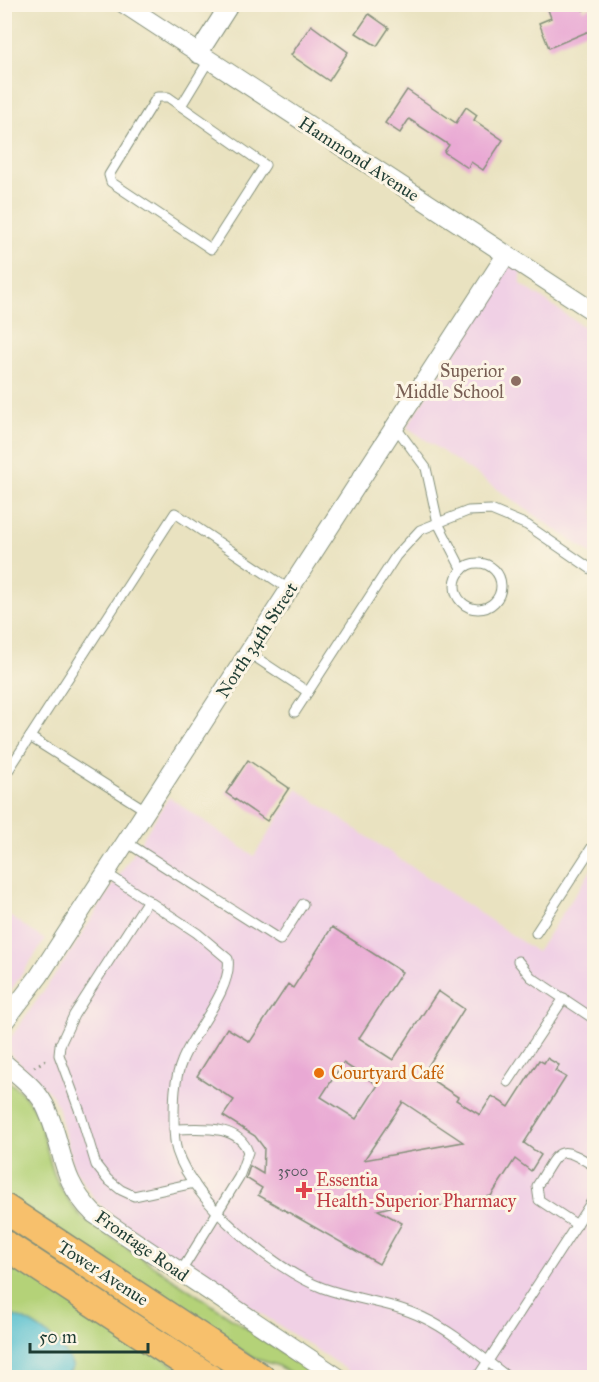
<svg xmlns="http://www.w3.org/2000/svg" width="599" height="1382" font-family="'IM FELL Great Primer',serif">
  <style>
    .built { fill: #f0d0e5 }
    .green { fill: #b4d278; stroke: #6a8856; stroke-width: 1.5 }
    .water { fill: #54bfcf; stroke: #3a7e82; stroke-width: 1.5 }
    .building { fill: #e9a9d4; fill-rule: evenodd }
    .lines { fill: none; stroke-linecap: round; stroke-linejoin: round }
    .service-casing { stroke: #84907a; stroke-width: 11 }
    .minor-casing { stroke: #84907a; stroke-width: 20 }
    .primary-casing { stroke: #84907a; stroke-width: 31 }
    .path { stroke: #84907a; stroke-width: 3; stroke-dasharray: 1.5 4.5; stroke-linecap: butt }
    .service { stroke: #fff; stroke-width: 9 }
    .minor { stroke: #fff; stroke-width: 18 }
    .primary { stroke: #f7c06c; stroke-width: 28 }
    .education-dot { fill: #8d6e63; stroke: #fcf5e5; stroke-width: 2 }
    .food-dot { fill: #e8710a; stroke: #fcf5e5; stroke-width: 2 }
    .health-dot { fill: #e0444e; stroke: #fcf5e5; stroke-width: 2 }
    .labels { text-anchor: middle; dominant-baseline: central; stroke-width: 6; stroke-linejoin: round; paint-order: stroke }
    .number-label { font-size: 15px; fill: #52585c }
    .street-label { font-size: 18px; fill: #1f3d34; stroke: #fcf5e5 }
    .education-label { font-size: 18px; fill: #785e54; stroke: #fcf5e5; text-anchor: end }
    .food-label { font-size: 18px; fill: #c56008; stroke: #fcf5e5; text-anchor: start }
    .health-label { font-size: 18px; fill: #be3a42; stroke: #fcf5e5; text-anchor: start }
  </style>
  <rect width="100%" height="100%" fill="#fcf5e5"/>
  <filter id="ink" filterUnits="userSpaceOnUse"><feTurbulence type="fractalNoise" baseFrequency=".0167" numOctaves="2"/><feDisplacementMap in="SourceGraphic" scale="12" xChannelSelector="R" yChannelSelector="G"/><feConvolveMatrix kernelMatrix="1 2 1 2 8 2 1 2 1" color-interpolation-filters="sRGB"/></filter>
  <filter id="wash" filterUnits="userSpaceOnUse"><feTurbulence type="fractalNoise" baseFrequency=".008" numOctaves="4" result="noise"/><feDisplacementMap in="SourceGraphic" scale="24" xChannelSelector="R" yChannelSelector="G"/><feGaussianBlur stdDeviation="1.35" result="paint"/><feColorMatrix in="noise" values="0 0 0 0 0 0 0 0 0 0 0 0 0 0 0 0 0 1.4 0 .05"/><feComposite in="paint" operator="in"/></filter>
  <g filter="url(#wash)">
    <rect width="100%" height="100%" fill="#e9e2c0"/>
    <!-- built -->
    <g class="built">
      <polygon points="594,112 594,138 583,130"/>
      <polygon points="506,255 521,265 521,284 594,334 594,556 407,427 477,318"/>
      <polygon points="297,789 537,952 594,866 594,1377 358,1377 114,1217 96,1201 74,1168 59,1111 52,1095 11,1055 9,1040 68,956 169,797 254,856"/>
      <polygon points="5,913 45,940 5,999"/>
    </g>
    <!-- green -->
    <g class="green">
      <path d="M5,1079c36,24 35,49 46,86 5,19 18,37 30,52l238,160h-21l-22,-12 -23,-7 -245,-161 -3,-4z"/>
      <polygon points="19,1263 192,1377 5,1377 4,1285"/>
    </g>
    <!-- water -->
    <path class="water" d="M14,1316c22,7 51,28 59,51l-8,10h-60v-58z"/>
    <g id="blocks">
      <!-- building -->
      <g class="building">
        <polygon points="546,4 581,4 583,10 594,6 594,29 549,48 539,23 551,18"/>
        <polygon points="369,14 389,28 377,46 356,33"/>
        <polygon points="311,25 348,52 329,81 291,55"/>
        <polygon points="407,90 456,123 466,107 477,115 474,120 503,140 483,170 471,162 468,168 444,152 449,145 409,119 400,133 385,123"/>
        <polygon points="248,760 289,788 267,821 226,793"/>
        <path d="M332,927l70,45 -43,66 34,22 45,-69 26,18 -41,65 35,23 -2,3 24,15 12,-19 17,11 30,-47 5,3 3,-5 12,7 -4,6 11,6 -42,66 17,12 -10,16 -16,-12 -24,37 -60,12 -1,-11 -52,13 24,13 -23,41 -121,-69 4,-7 -16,-10 4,-12 13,8 1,-26 -9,-12 -32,-20 11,-16 -37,-24 30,-48 23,14 38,-58 5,4zM343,1063l35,22 -22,34 -35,-22zM403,1102l60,40 -99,18z"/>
      </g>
    </g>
  </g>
  <g filter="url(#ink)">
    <use href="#blocks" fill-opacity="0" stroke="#84907a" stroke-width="1.5"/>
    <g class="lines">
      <defs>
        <g id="service">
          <polygon points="157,97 168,97 265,165 211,249 111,182 109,175"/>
          <polyline points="181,106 209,60"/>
          <polyline points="394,425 426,468 438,523 462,570"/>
          <circle cx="478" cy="586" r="23"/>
          <polyline points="249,653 308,692"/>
          <polyline points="295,712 396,556 420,530 468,511 491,510 527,525 594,571"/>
          <polyline points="30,737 147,811"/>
          <polyline points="4,777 175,513 290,590"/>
          <polyline points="126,842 280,940 303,904"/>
          <path d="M106,873l91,60 31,26c5,30 -36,75 -46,102 -8,19 -8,39 -8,59 0,10 0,22 3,31 16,51 97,119 146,137 33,12 69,14 101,30 30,14 58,40 85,60"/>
          <polyline points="148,900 74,1015 60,1045 59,1055 80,1112 96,1165 107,1179 121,1190 134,1196 194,1183"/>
          <polyline points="536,933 594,844"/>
          <polyline points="518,961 531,977 594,1019"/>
          <polyline points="508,1082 564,998"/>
          <path d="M174,1129c24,0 64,-6 74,23l-9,25 -59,96"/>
          <path d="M577,1225l-38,-25 -2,-14c22,-35 19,-44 57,-20"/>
          <polyline points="477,1378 594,1198"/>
        </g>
        <g id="minor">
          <polyline points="124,4 594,312"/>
          <polyline points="198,54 230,4"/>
          <polyline points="4,1022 39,976 506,255"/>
          <path d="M4,1063c16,14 35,27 43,47 18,41 12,69 47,104l245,164"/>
        </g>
        <g id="primary">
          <polyline points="4,1208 261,1378"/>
          <polyline points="4,1244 209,1378"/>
        </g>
      </defs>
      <!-- service casing -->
      <use href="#service" class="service-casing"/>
      <!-- minor casing -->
      <use href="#minor" class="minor-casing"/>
      <!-- primary casing -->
      <use href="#primary" class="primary-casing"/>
      <!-- path -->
      <polyline class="path" points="34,1067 49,1058"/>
      <!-- service -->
      <use href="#service" class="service"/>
      <!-- minor -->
      <use href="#minor" class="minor"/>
      <!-- primary -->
      <use href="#primary" class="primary"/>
    </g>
  </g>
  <!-- markers -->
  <circle class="education-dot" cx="516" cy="381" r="6"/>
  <circle class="food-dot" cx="319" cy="1073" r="6"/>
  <path class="health-dot" d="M301 1181h6v6h6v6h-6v6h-6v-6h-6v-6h6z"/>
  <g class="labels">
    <!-- number labels -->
    <g class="number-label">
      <text x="293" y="1171">3500</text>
    </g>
    <!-- street labels -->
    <g class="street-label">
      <text transform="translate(359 159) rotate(33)">Hammond Avenue</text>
      <text transform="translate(257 640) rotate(-57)">North 34th Street</text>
      <text transform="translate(142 1246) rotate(35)">Frontage Road</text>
      <text transform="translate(103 1273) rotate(33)">Tower Avenue</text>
    </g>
    <!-- education labels -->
    <g class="education-label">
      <text x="504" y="371">Superior<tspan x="504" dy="21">Middle School</tspan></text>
    </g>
    <!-- food labels -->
    <g class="food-label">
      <text x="331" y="1073">Courtyard Café</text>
    </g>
    <!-- health labels -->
    <g class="health-label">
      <text x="316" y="1180">Essentia<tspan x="316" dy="21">Health-Superior Pharmacy</tspan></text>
    </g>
  </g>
  <!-- margin -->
  <rect width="599" height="1382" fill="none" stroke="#fcf5e5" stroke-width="24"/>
  <!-- scale -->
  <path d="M30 1343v9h118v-9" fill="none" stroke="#1f3d34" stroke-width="3"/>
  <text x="39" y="1343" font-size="18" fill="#1f3d34" stroke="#fcf5e5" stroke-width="4.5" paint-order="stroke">50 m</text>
</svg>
